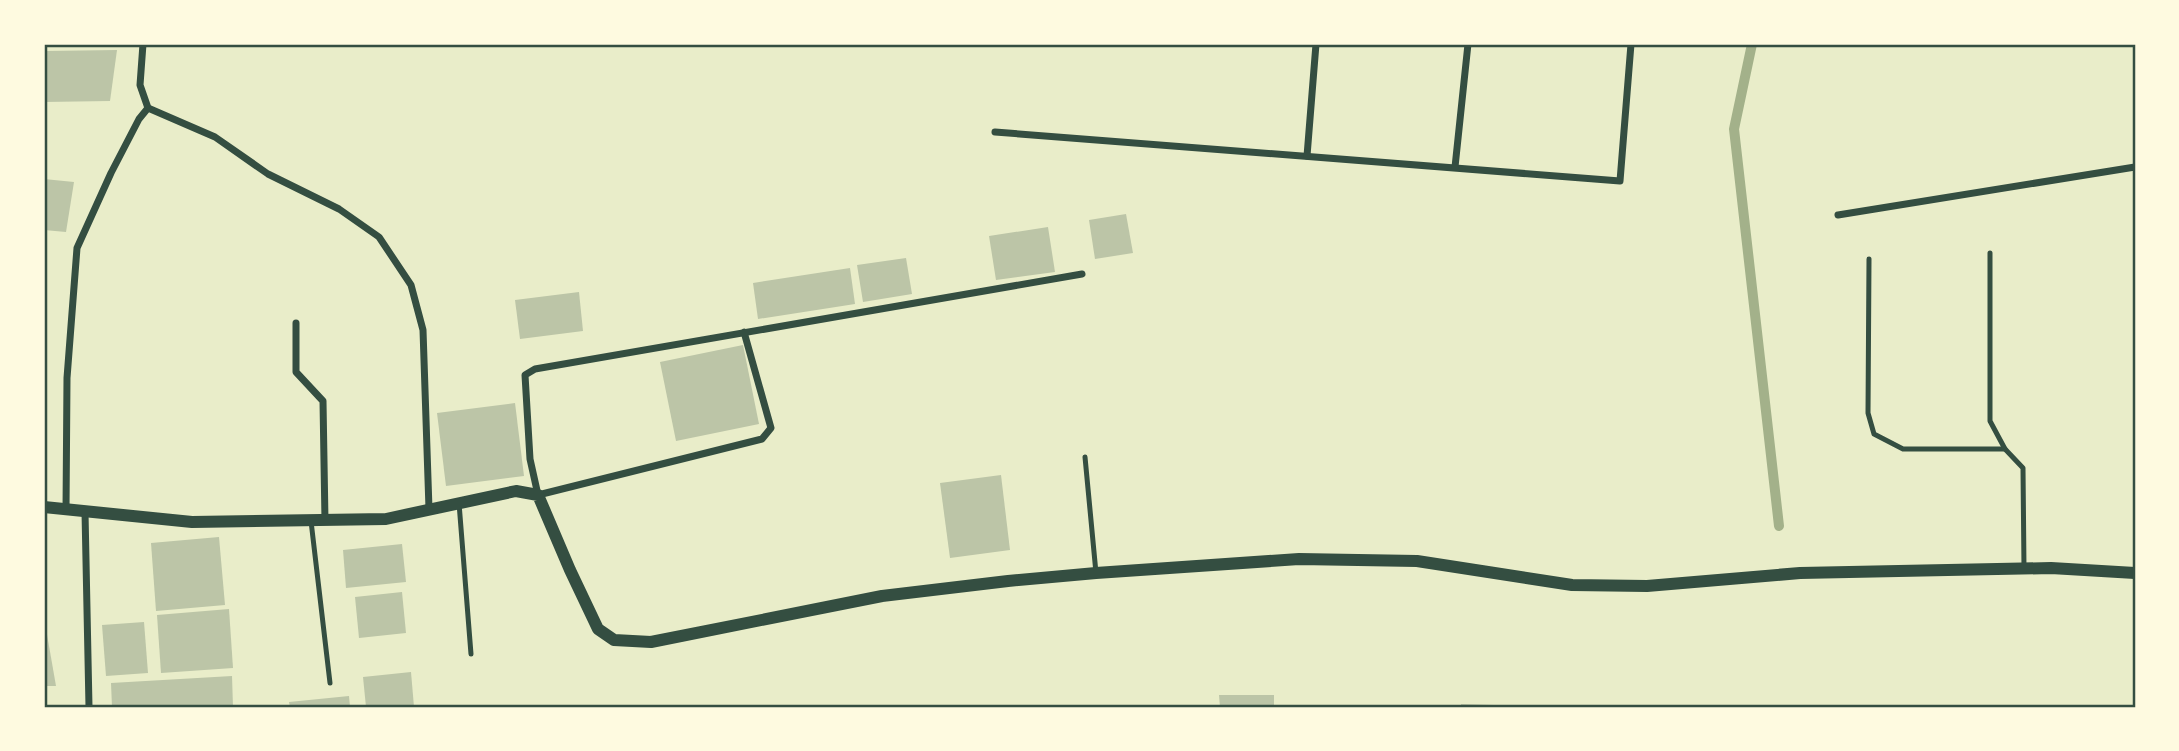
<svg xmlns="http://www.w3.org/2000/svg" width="2179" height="751" font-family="Ubuntu,sans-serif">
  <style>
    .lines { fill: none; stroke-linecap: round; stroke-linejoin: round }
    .stream { stroke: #a3b18a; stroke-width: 10 }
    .building { fill: #bcc5a7 }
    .service { stroke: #344e41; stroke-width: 5 }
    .minor { stroke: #344e41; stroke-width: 7 }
    .tertiary { stroke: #344e41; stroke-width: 12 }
    .neatline { fill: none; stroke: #344e41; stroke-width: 2.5 }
  </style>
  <rect width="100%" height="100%" fill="#e9edc9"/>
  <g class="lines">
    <!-- stream -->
    <polyline class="stream" points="1752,44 1734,129 1779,526"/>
  </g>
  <!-- building -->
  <g class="building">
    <polygon points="117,50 110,101 44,102 44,51"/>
    <polygon points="44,179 74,182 66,232 44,230"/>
    <polygon points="1126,214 1133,253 1095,259 1089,220"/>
    <polygon points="1048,227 1055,272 996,280 989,236"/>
    <polygon points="906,258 912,294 863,302 857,265"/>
    <polygon points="850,268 855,304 758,319 753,283"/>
    <polygon points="579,292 583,331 520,339 515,300"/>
    <polygon points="743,345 759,424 676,441 660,362"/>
    <polygon points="515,403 524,476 446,486 437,413"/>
    <polygon points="1001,475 1010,550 950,558 940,483"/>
    <polygon points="219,537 225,605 156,611 151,543"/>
    <polygon points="402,544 406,582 346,588 343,550"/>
    <polygon points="402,592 406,633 359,638 355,597"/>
    <polygon points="229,609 233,668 161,673 157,615"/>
    <polygon points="144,622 148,673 106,676 102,625"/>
    <polygon points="44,623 45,623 56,686 44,686"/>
    <polygon points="411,672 414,707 366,707 363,677"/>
    <polygon points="232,676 233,707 112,707 111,683"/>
    <polygon points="1219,695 1274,695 1274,707 1220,707"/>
    <polygon points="349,696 350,707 290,707 289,702"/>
    <polygon points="1461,704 1494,705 1494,707 1461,707"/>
  </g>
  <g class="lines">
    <!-- service -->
    <g class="service">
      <polyline points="1990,253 1990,421 2005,449 2023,468 2024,568"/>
      <polyline points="1869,259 1868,413 1874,434 1903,449 2005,449"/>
      <polyline points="1085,457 1096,573"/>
      <polyline points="459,503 471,654"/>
      <polyline points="311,521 330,683"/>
    </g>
    <!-- minor -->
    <g class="minor">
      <polyline points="143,44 140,85 148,108 215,137 268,174 339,209 379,237 411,285 423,330 429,509"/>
      <polyline points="995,132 1620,181 1631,44"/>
      <polyline points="1307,156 1316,44"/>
      <polyline points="1455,167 1468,44"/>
      <polyline points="1838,215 2135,167"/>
      <polyline points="296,323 296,372 323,401 325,521"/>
      <polyline points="744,332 771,428 762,439 538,495 530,459 525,375 535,369 1082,274"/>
      <polyline points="66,510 67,378 77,248 111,173 139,119 148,108"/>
      <polyline points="85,512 89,707"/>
    </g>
    <!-- tertiary -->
    <polyline class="tertiary" points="44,507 192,522 386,519 516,491 538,495 570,570 598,629 614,640 651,642 882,596 1008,581 1096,573 1299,559 1417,561 1572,585 1647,586 1800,573 2051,568 2135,573"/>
  </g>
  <!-- border -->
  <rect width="2179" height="751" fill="none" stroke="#fefae0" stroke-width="91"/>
  <rect x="46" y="46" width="2088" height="660" class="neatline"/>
</svg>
